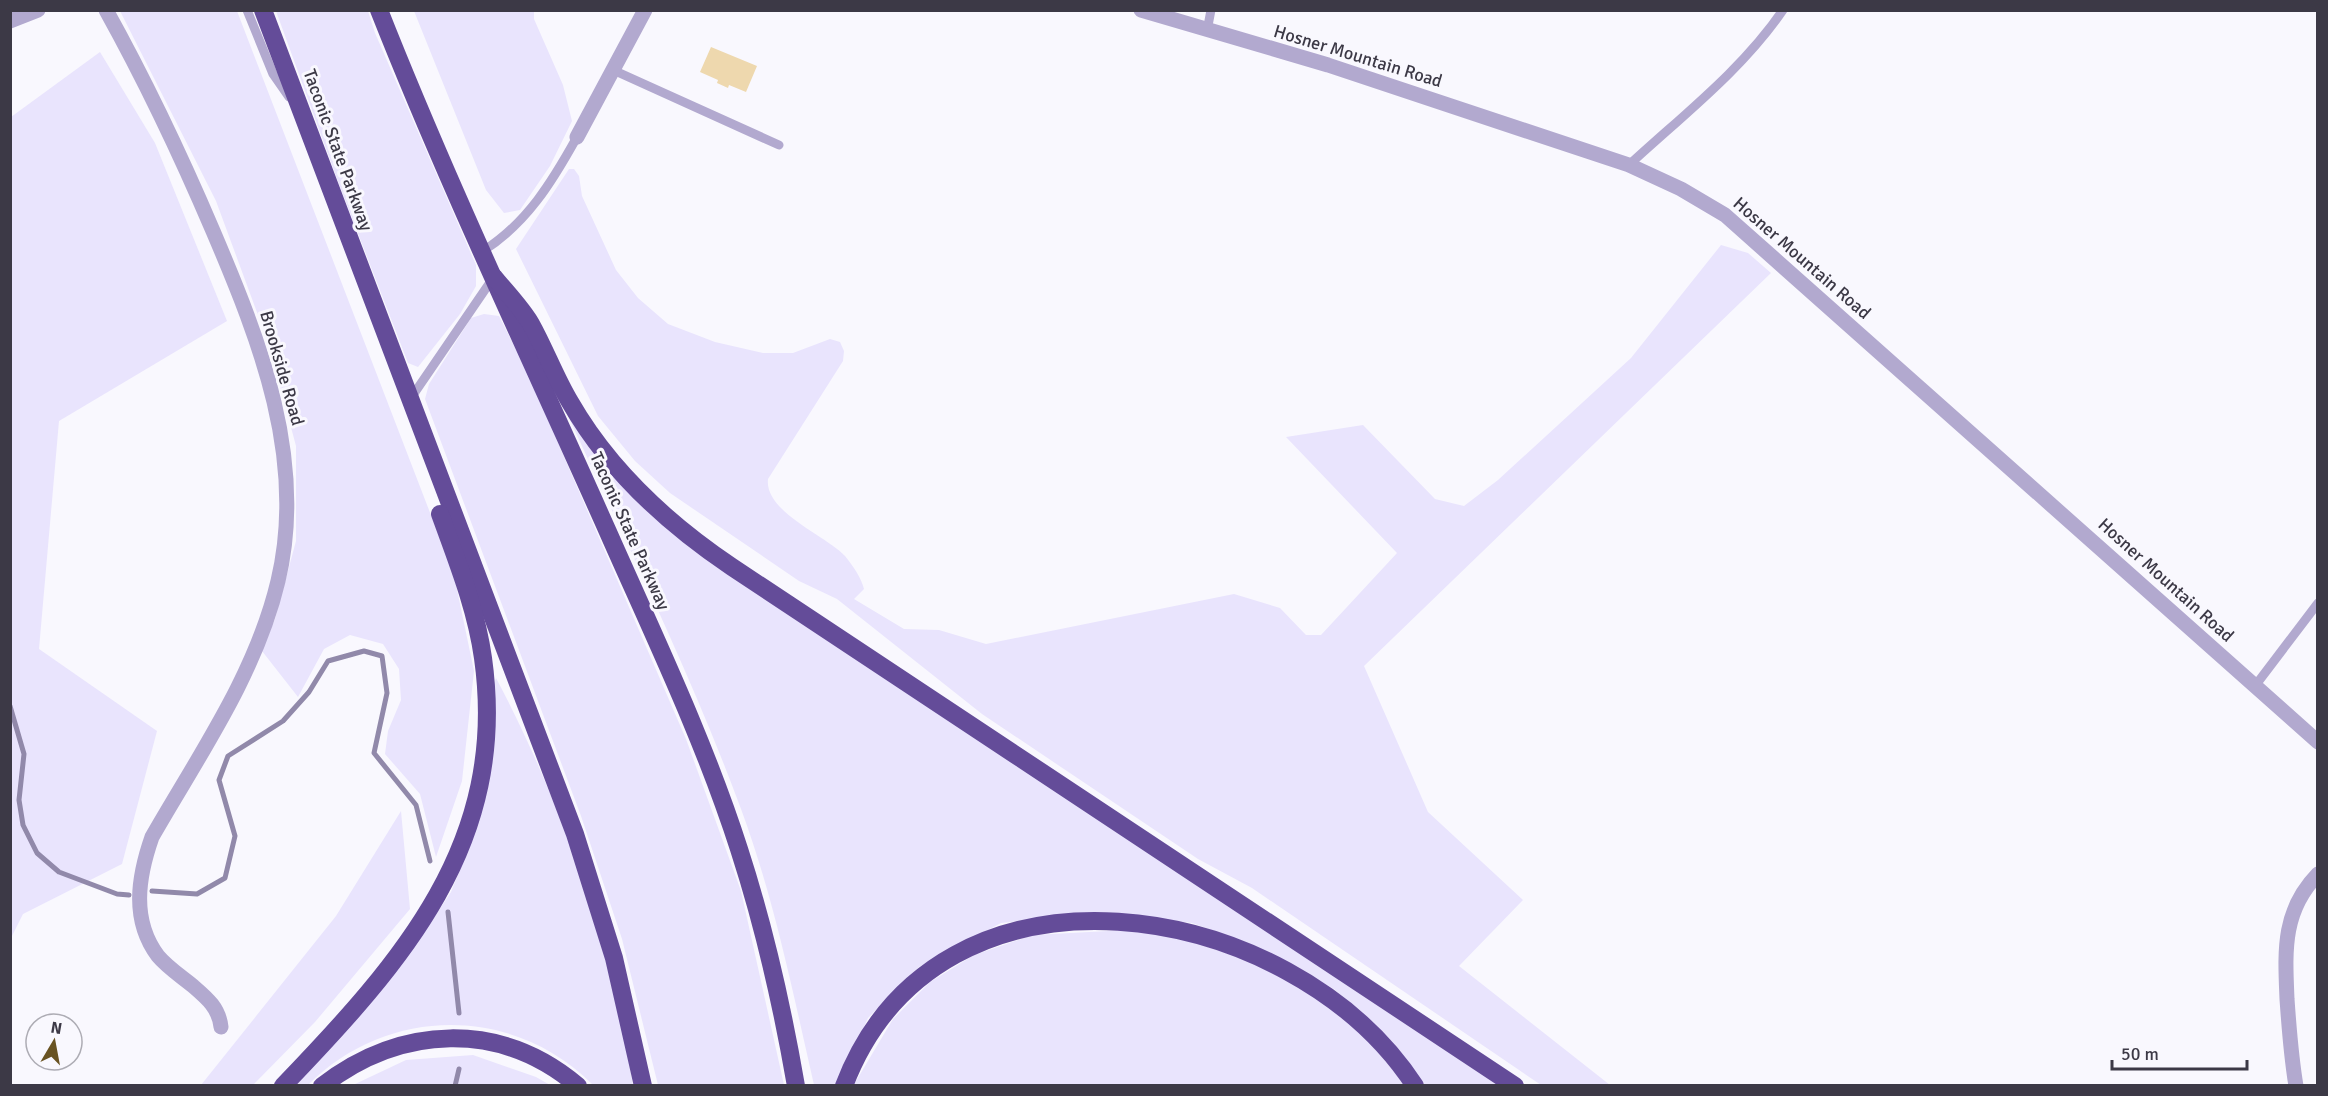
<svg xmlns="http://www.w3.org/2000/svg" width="2328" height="1096" font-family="Signika,sans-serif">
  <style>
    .green { fill: #e9e4fd }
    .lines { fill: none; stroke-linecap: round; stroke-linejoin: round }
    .stream { stroke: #9189aa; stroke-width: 5 }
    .building { fill: #eed8ae }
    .lane { stroke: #b2a9cf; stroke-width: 9 }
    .street { stroke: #b2a9cf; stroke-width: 15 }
    .highway { stroke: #644c99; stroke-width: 18 }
    .labels { text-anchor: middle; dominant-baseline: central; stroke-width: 6; stroke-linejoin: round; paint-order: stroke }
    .street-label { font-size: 18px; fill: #3c3946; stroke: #f9f8fe }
  </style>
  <rect width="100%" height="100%" fill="#f9f8fe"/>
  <!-- green -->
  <g class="green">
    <polygon points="120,11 237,11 454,575 474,671 462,781 436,857 420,794 385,754 388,731 401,700 399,669 383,644 350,635 324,649 298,697 262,651 275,619 296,541 296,446 269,345 216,201"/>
    <polygon points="276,11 368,11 375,33 476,265 476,286 460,314 418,367 408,363 337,179"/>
    <polygon points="414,11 534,11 534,19 563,85 572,121 550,166 520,210 504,213 486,190"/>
    <polygon points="100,52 155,143 227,321 59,421 39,649 157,731 122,864 23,914 11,938 11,117"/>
    <path d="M569,169h5l5,7 3,20 34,74 22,28 30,26 47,18 48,11h30l37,-14 10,3 4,9 -1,10 -75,118c-4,33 59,57 77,77 8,10 16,21 19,33l-10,10 50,30 35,1 47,14 248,-50 46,14 26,27h15l76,-82 -111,-116 77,-12 72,74 29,7 34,-26 133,-122 90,-113 27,8 23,20 -407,393 64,146 95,88 -64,66 151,119h-69l-289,-197 -54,-29 -216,-145 -145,-115 -38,-18 -129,-88 -35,-32 -37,-45 -82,-167z"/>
    <polygon points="484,314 499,316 527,371 686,739 741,891 784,1085 658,1085 622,939 581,816 425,399 429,384 471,318"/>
    <path d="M563,405l84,103 857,577h-79l-41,-51 -50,-45 -42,-24 -55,-26 -45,-16 -90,-11 -101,11 -82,44 -51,51 -30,67h-24c-21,-92 -40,-187 -73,-276 -51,-138 -117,-271 -178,-404z"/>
    <path d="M496,678c67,126 114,267 137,407h-40c-79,-80 -205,-80 -285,0l-17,1 128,-146 32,-48 26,-66 16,-98 1,-45z"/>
    <polygon points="401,811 410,909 315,1022 253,1085 201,1085 336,916"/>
    <polygon points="1127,930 1177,937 1250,961 1309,991 1360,1031 1406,1086 853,1086 893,1019 930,982 974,955 1033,935"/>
    <polygon points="473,1055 536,1077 550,1085 353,1085 406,1060"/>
  </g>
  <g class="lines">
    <!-- stream -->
    <g class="stream">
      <polyline points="10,706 24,754 19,800 23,825 37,853 59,872 117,894 129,895"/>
      <polyline points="152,891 197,894 225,878 235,836 219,780 228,756 283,721 309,692 328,661 364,651 382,656 387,693 374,753 416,805 430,861"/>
      <polyline points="448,912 459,1013"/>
      <polyline points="455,1086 459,1069"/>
    </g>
  </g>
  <!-- building -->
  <polygon class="building" points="711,47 757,66 746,92 729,85 728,88 717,83 718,80 700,72"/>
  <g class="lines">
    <!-- lane -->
    <g class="lane">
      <polyline points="247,10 273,74 289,97"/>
      <polyline points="1207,31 1211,10"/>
      <polyline points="613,70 779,145"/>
      <path d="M1629,165c53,-49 113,-95 154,-155"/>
      <path d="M483,251c44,-28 69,-69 94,-114"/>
      <polyline points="411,398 493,278"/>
      <polyline points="2255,686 2318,603"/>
    </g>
    <!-- street -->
    <g class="street">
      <path d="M106,10c40,72 75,146 107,221 47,110 94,229 65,350 -22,93 -79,174 -126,256 -14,40 -21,83 6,119 9,11 24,21 35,30 14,12 26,22 28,41"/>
      <polyline points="1141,10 1328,65 1629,165 1681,189 1725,215 2318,742"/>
      <polyline points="10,21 38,10"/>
      <polyline points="577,137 645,10"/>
      <path d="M2296,1086c-5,-30 -7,-58 -9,-87 -2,-48 -5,-88 31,-125"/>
    </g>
    <!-- highway -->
    <g class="highway">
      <polyline points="263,10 575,834 614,958 643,1086"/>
      <path d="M379,10c70,177 152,349 229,522 46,104 96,208 131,317 25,77 43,156 57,237"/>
      <path d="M494,277c12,15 27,30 37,47 14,25 24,53 39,78 39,68 98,122 162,165l783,519"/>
      <path d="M283,1086c119,-124 226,-243 200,-428 -7,-50 -26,-97 -43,-144"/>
      <path d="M322,1086c79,-61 178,-66 256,0"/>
      <path d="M844,1086c94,-248 447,-190 571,0"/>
    </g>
  </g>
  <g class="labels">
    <!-- street labels -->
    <g class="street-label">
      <text transform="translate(1358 56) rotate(17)">Hosner Mountain Road</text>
      <text transform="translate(338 150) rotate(70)">Taconic State Parkway</text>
      <text transform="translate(1802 258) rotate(41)">Hosner Mountain Road</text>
      <text transform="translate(282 368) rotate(74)">Brookside Road</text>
      <text transform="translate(630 531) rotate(66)">Taconic State Parkway</text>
      <text transform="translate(2166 580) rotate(42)">Hosner Mountain Road</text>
    </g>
  </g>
  <!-- border -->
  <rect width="2328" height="1096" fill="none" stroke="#3c3946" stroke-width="24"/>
  <!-- north arrow -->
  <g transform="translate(54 1042) rotate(10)"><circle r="28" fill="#f9f8fe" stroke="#adacb4" stroke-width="1.5"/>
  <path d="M0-4.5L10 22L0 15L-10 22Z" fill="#695322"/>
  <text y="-9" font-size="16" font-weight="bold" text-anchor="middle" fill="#3c3946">N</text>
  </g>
  <!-- scale -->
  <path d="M2112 1060v9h135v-9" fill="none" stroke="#3c3946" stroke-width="3"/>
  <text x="2121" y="1060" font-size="18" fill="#3c3946" stroke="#f9f8fe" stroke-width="4.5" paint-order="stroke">50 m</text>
</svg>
